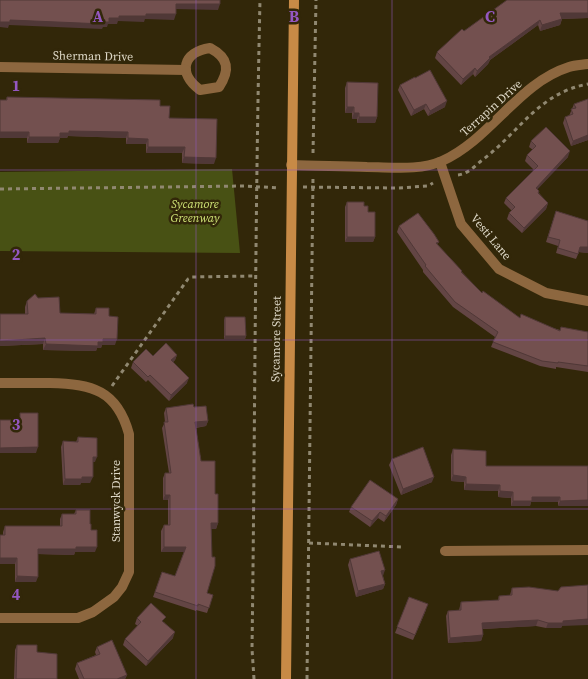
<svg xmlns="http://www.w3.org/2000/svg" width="588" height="679" font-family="'Source Serif 4',serif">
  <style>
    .green { fill: #485114 }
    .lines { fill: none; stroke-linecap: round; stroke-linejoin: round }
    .path { stroke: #908871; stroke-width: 3; stroke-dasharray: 4 4; stroke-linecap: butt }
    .street { stroke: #8d673f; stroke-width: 10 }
    .secondary { stroke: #c78a46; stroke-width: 10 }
    .wall { fill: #634544 }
    .shaded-wall { fill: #503837 }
    .building { fill: #73504f; stroke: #503837 }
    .grid { fill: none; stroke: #9457c1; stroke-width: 1; stroke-opacity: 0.55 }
    .labels { text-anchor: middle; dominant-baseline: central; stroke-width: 5; stroke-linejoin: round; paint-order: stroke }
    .street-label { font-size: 12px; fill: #ded8c7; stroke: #322709 }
    .park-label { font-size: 12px; font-style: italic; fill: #cee175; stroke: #322709 }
    .grid-label { font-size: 16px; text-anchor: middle; font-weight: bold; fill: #9457c1; stroke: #322709; stroke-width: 5; stroke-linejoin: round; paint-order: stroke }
  </style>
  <rect width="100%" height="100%" fill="#322709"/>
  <!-- green -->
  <polygon class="green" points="232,169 240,253 0,251 0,172"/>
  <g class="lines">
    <!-- path -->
    <g class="path">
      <polyline points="313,153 316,0"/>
      <path d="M458,175c9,-1 16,-8 23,-14 38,-28 57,-68 107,-77"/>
      <polyline points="303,187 398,188 428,186 433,183"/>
      <polyline points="0,189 245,186 279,188"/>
      <polyline points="112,386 188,279 192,277 255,276"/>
      <polyline points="309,543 402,547"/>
      <path d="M254,679l-2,-30c3,-216 3,-433 8,-649"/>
      <polyline points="307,679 313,177"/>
    </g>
    <!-- street -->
    <g class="street">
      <path d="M210,48c19,10 20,22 9,39l-19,3c-23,-17 -17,-38 10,-42z"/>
      <polyline points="0,67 186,70"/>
      <polyline points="440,162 461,224 499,269 546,293 588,301"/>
      <path d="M291,165c25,1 50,1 76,2 24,0 52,4 75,-6 49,-22 76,-78 127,-94 6,-2 13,-2 19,-3"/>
      <path d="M0,383c17,0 33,0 50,0 42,1 67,7 79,51v138l-7,15 -8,10 -21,15 -15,6h-78"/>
      <polyline points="445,551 588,550"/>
    </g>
    <!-- secondary -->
    <polyline class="secondary" points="286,679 294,0"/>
  </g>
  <!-- wall -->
  <g class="wall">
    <polygon points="588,0 588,18 562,19 560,25 540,31 538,25 490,60 488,64 475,77 473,74 461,85 435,58 437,52 464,31"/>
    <polygon points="415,78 445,107 428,116 424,109 411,116 398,90 400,85"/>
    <polygon points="347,82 377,117 375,123 357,123 357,119 352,119 352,113 345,113 345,88"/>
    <polygon points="7,97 160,106 169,118 214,164 182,163 182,153 146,153 146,144 126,144 126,138 68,136 67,138 60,138 58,143 27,143 27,138 6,100"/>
    <polygon points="574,104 588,140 571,146 563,123 565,117 569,116"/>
    <polygon points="531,141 568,157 537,189 539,193 548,203 546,209 522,233 507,219 509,213 512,211 504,203 506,198 534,170 525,161 527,155 533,150 529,147"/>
    <polygon points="347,202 364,206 368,212 375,237 373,242 345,242 345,207"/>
    <polygon points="556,211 588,221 588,253 579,252 576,259 556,253 558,246 546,242"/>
    <polygon points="399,226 439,242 437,244 462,271 462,272 482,293 520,318 560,330 561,327 588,332 588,372 556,367 556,369 540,366 491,347 495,337 453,307 423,272 423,270 397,232"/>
    <polygon points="38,298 60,313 94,314 96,308 109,316 115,345 102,345 101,348 97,348 96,351 43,350 43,344 0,346 0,314 25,314 25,307 27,301"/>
    <polygon points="225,317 246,336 245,339 224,339 224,320"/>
    <polygon points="177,355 175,360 173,362 187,383 169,401 148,380 146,382 131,368 133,362 153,356"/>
    <polygon points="194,407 208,421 206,426 196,428 201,461 215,494 218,523 216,529 211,529 207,593 213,595 207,613 196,610 196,611 153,597 162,572 175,576 184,552 161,552 161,531 164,525 168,525 168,500 163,500 163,478 165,473 169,473 162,428 165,422 164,413 166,408"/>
    <polygon points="78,437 95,462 93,462 90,483 81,483 80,485 63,485 61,447 63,441 76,442"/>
    <polygon points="453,449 486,466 588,466 558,506 558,502 531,502 530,506 511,506 511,498 498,497 498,491 464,490 464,482 451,481 451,455"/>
    <polygon points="392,459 432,482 401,495 389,465"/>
    <polygon points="398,499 396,505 384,522 378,518 370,527 349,512 351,507"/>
    <polygon points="76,510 90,524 91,530 95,552 75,552 74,555 38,554 36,582 15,582 15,564 0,564 0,535 3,535 3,532 5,526 60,526 60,519 62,514 74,514"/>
    <polygon points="350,559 383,576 385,584 383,589 356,597 348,565"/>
    <polygon points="512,588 562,626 561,628 546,628 536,626 483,629 483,635 481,641 448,643 446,616 448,611 459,610 461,602 498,600 499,596 510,595"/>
    <polygon points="409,597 426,610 413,640 395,633"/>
    <polygon points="137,618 164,622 173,638 146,666 123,645 125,639 138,626 135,624"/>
    <polygon points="17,645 37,652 57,679 14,679 15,650"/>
    <polygon points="97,647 127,675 125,679 79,679 75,669 77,663 96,655 95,652"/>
  </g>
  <!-- shaded-wall -->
  <g class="shaded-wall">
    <polygon points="176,4 220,4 218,10 174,9"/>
    <polygon points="560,13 588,13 588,18 558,19"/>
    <polygon points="146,14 176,14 174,20 145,19 144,22 118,21 117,24 108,24 107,27 103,27 102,29 9,25 8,28 0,27 0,22 10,20 104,22 109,18 119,16"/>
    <polygon points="562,19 560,25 540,31 542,25"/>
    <polygon points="540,20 538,25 490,60 488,64 475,77 477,71 489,57"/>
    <polygon points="475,68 473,74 461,85 463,79"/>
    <polygon points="447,101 445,107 428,116 430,111"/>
    <polygon points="426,104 424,109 411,116 414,110"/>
    <polygon points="347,107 354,107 352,113 345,113"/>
    <polygon points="354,113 359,113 357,119 352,119"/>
    <polygon points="359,117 377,117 375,123 357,123"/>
    <polygon points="69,131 128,132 126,138 68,136 67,138 60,138 58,143 27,143 29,137 60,133"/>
    <polygon points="0,132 29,132 27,138 0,138"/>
    <polygon points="588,135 588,140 571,146 573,141"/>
    <polygon points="128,138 148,139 146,144 126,144"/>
    <polygon points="148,147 185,147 182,153 146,153"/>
    <polygon points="570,151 568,157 534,193 536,188"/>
    <polygon points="184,157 216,158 214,164 182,163"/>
    <polygon points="548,203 546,209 522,233 524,228"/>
    <polygon points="347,237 375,237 373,242 345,242"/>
    <polygon points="580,247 588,247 588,253 578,252"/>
    <polygon points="225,336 246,336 245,339 224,339"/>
    <polygon points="45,338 43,344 0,346 0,341"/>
    <polygon points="103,339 117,339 115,345 102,345 101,348 97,348 96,351 43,350 46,344 98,342"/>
    <polygon points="177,355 175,360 169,366 171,360"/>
    <polygon points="189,378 187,383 169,401 171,395"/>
    <polygon points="208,421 206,426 193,428 195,422"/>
    <polygon points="38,447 36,453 0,453 0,448"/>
    <polygon points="93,457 97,457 95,462 90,462"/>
    <polygon points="453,475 466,477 464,482 451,481"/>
    <polygon points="82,477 93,477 90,483 81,483 80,485 63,485 65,479"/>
    <polygon points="434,477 432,482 401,495 403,489"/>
    <polygon points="466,484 500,485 498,491 464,490"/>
    <polygon points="500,491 513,492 511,498 498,497"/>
    <polygon points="165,495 170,495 168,500 163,500"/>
    <polygon points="532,497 560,497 558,502 531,502 530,506 511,506 513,501"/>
    <polygon points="398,499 396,505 384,522 386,516"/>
    <polygon points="588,500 588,506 558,506 560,501"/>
    <polygon points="380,512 378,518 370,527 372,521"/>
    <polygon points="211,523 218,523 216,529 209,529"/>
    <polygon points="76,547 97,547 95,552 75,552 74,555 36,554 38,549"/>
    <polygon points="164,547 186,547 184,552 161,552"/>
    <polygon points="0,558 17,558 15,564 0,564"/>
    <polygon points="385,570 383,576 379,577 381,571"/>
    <polygon points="17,576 38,577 36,582 15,582"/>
    <polygon points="385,584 383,589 356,597 358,591"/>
    <polygon points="588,619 588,625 562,626 561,628 546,628 548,623 563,621"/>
    <polygon points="538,620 536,626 480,629 482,623"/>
    <polygon points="175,632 173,638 146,666 148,661"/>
    <polygon points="483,635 481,641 448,643 450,638"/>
    <polygon points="127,675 125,679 117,679"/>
  </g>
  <!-- building -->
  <g class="building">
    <polygon points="0,0 220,0 220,4 176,4 176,14 146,14 146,16 119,16 119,18 109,18 109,22 104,22 104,24 10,20 10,22 0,22"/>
    <polygon points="507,0 588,0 588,13 560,13 562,19 542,25 540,20 489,57 490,58 477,71 475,68 463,79 437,52 462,29 464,31"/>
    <polygon points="430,70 447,101 430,111 426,104 414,110 400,85 415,77 415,78"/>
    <polygon points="347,82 378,83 377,117 359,117 359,113 354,113 354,107 347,107"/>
    <polygon points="7,97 160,100 160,106 170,106 169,118 217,119 216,158 184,157 185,147 148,147 148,139 128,138 128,132 69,131 69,133 60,133 60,137 29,137 29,132 0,132 0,100 7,100"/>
    <polygon points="588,99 588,135 573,141 565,117 573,114 571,109 576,108 574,104"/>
    <polygon points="546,127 570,151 536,188 539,191 538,193 548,203 524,228 509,213 515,207 506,198 538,166 527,155 536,146 531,141"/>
    <polygon points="347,202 364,202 364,206 368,206 368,212 375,212 375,237 347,237"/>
    <polygon points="556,211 588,221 588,247 580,247 578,254 558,248 560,240 548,237"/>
    <polygon points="418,213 434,234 439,242 436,243 462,271 461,272 482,293 483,291 520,318 521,314 560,331 561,327 588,332 588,366 558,362 558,363 542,361 493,342 498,332 455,302 425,266 426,265 399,226"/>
    <polygon points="35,294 38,298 59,297 60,313 96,314 96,308 109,308 109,316 118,317 117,339 103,339 103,342 98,342 98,346 46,344 45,338 0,341 0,314 28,314 27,301"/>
    <polygon points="225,317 245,317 246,336 225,336"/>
    <polygon points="166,343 177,355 171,360 189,378 171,395 150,375 148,377 133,362 146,349 153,356"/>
    <polygon points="193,404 194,407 206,406 208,421 195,422 201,461 215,461 215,494 218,494 218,523 211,523 212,557 215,557 215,566 207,593 213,595 209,608 198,604 198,606 155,592 162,572 175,576 186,547 164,547 164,525 170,525 170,495 165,495 165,473 171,473 164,422 168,422 166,408"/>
    <polygon points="20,413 38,413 38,447 0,448 0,420 20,420"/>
    <polygon points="78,437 97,438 97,457 93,457 93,477 82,477 82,479 65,479 63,441 78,442"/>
    <polygon points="423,447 434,477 403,489 392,459"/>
    <polygon points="453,449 486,451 486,466 588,466 588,500 560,501 560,497 532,497 532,501 513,501 513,492 500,491 500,485 466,484 466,477 453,475"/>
    <polygon points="370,480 398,499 386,516 380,512 372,521 351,507"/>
    <polygon points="76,510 90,510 90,524 91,524 91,530 97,530 97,547 76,547 76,549 38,549 38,577 17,576 17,558 0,558 0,535 5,535 5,526 62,526 62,514 76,514"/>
    <polygon points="379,551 385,570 381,571 385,584 358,591 350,559"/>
    <polygon points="588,585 588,619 563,621 563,623 548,623 538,620 482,623 483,635 450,638 448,611 461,610 461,602 499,600 499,596 512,595 512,588 529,587 558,591 561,587"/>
    <polygon points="409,597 428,604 415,635 397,627"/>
    <polygon points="151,603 166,617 162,621 175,632 148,661 125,639 141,622 137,618"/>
    <polygon points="112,640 127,675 117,679 84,679 77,663 100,654 97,647"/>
    <polygon points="17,645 37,645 37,652 57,654 57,679 16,679"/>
  </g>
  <!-- grid -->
  <path class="grid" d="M196,0v679M392,0v679M0,170h588M0,340h588M0,509h588"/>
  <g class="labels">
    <!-- street labels -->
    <g class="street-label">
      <text transform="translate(93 56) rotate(1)">Sherman Drive</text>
      <text transform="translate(491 108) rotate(-42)">Terrapin Drive</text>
      <text transform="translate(491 237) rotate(50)">Vesti Lane</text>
      <text transform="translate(276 339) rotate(-89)">Sycamore Street</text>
      <text transform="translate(116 501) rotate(-90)">Stanwyck Drive</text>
    </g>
    <!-- park labels -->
    <g class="park-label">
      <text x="195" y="204">Sycamore<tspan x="195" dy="14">Greenway</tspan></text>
    </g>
  </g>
  <g class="grid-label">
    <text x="98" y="22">A</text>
    <text x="294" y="22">B</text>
    <text x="490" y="22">C</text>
    <text x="16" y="91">1</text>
    <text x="16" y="260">2</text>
    <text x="16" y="430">3</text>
    <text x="16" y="600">4</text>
  </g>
</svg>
